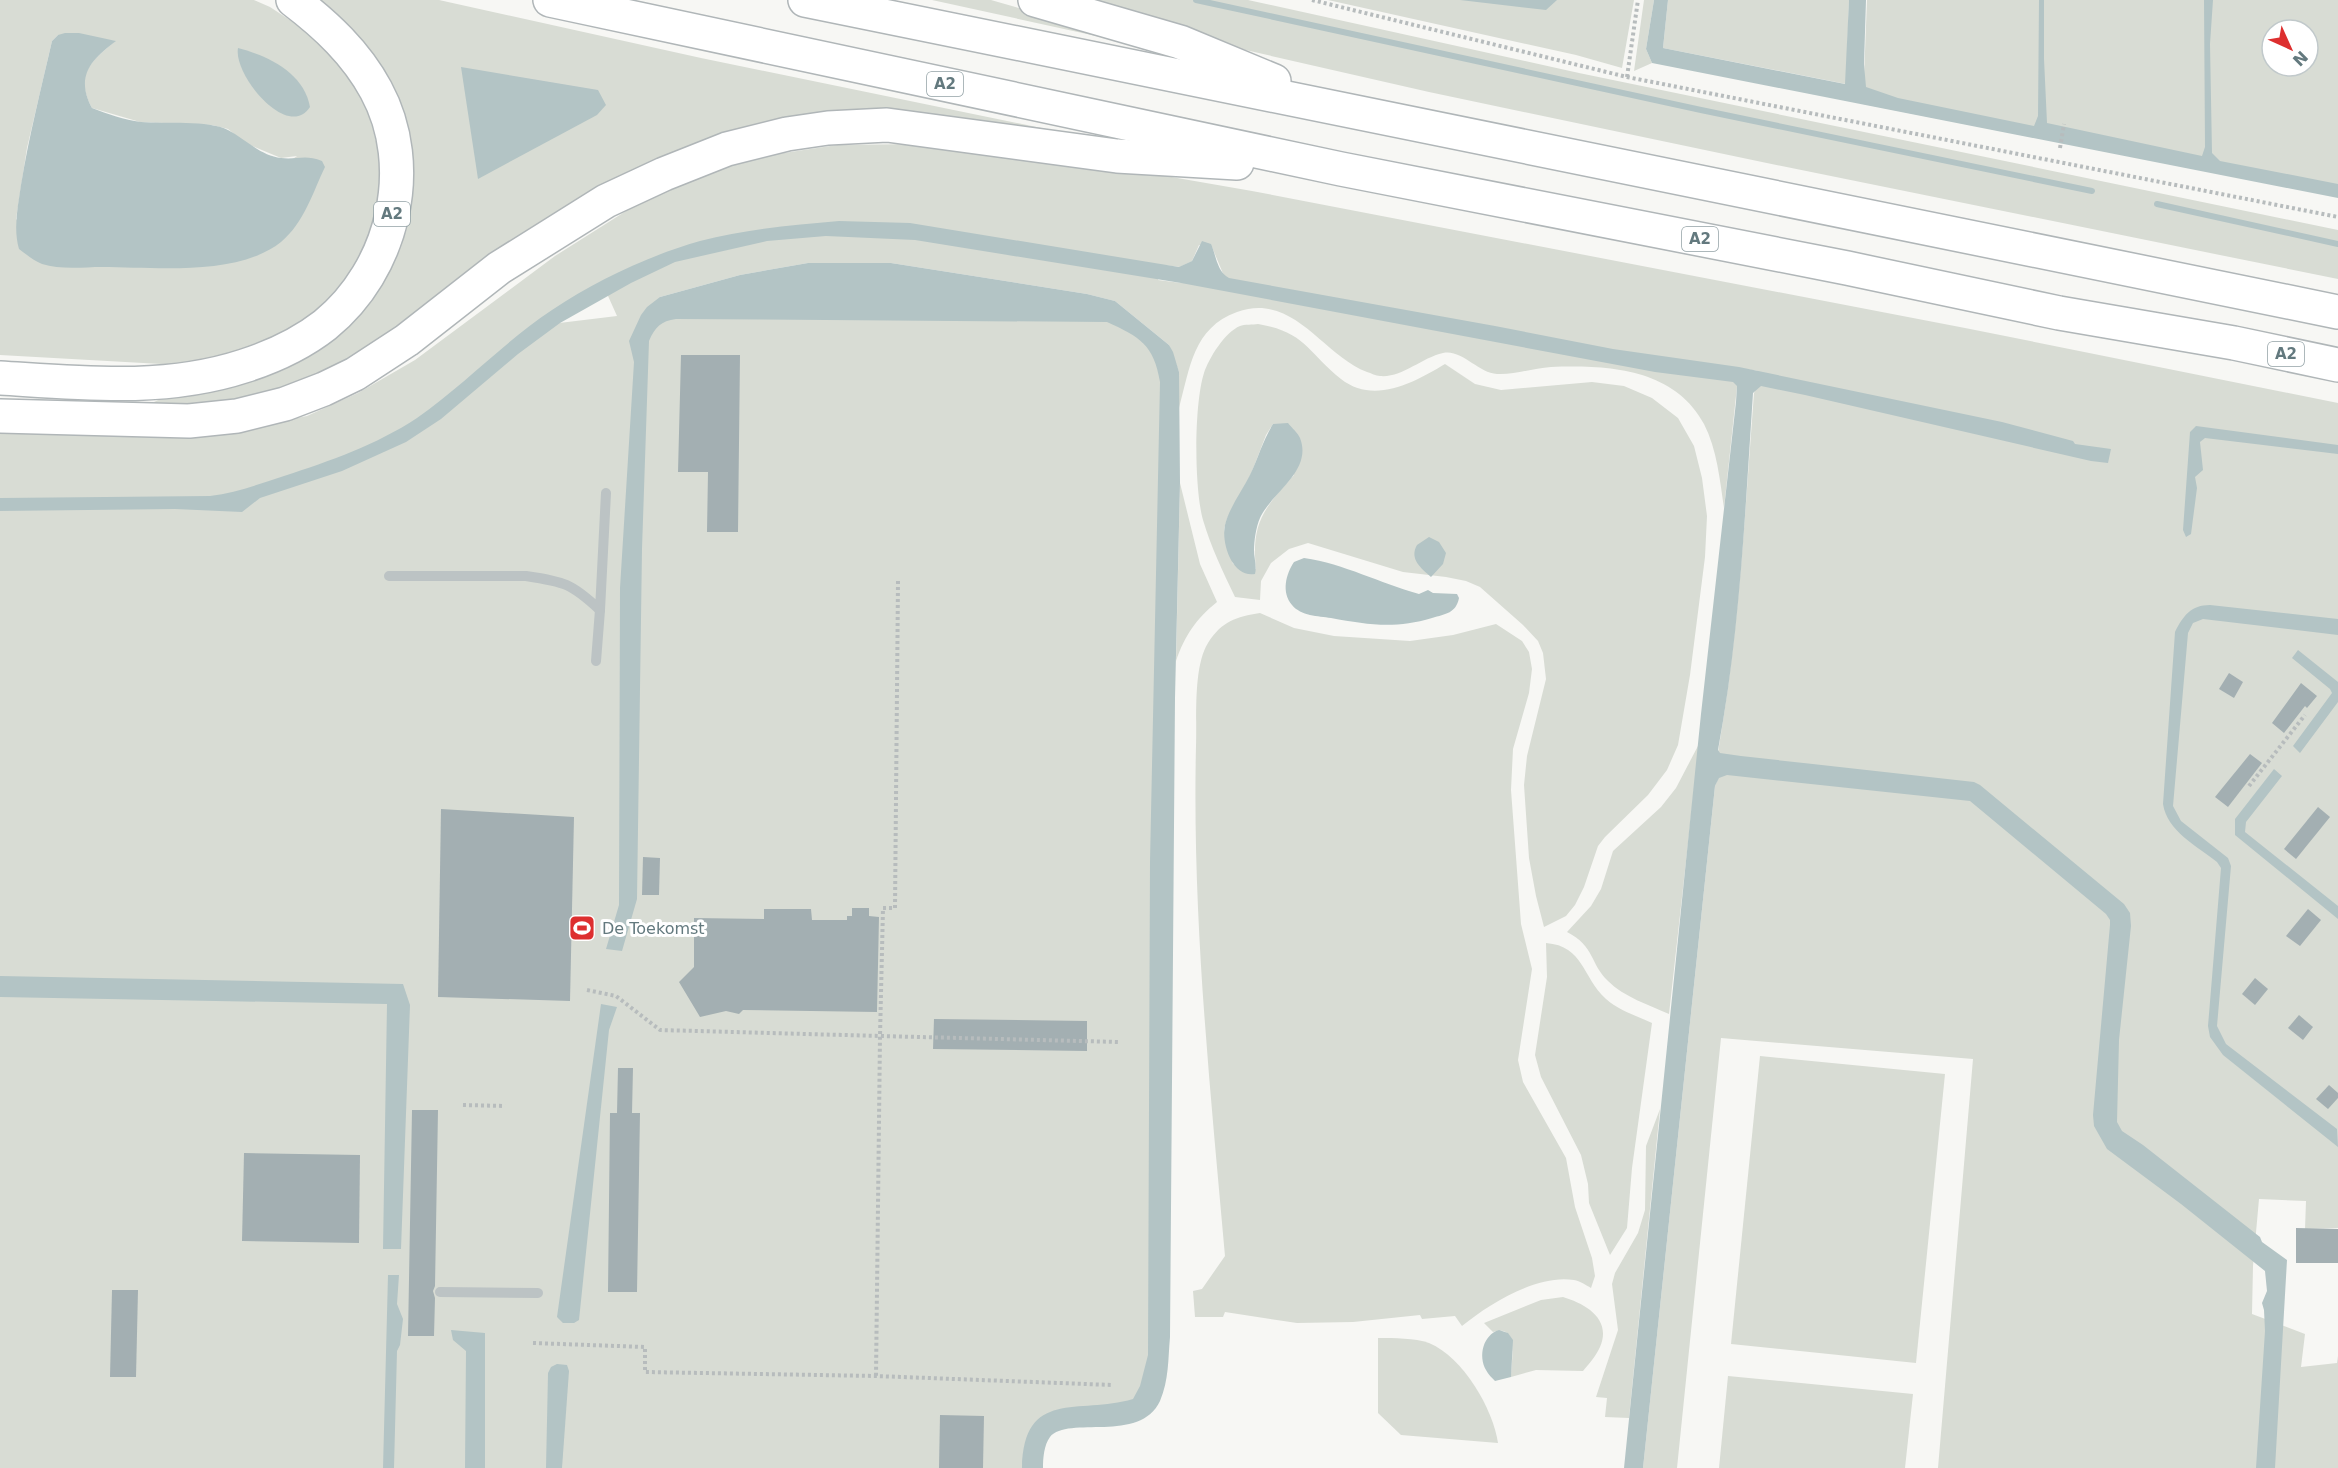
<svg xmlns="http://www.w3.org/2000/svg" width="2338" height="1468" font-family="'DejaVu Sans',sans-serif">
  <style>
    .green { fill: #d8dcd4; fill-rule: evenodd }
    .water { fill: #b3c4c5 }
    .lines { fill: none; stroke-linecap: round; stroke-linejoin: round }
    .stream { stroke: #b3c4c5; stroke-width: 6 }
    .building { fill: #a3afb2 }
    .motorway-casing { stroke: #b0b6b8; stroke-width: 36 }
    .path { stroke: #b7bcbd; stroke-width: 4; stroke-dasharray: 3 3; stroke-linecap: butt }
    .service { stroke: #bcc3c4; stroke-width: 10 }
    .motorway { stroke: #fff; stroke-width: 33 }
    .labels { text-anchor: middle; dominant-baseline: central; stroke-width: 6; stroke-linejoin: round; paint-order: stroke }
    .shield { fill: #fff; stroke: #92a1a5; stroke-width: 1.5 }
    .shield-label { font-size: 15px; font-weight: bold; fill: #63797e }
    .poi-label { font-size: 16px; fill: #63797e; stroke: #fff; text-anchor: start }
  </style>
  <rect width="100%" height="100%" fill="#f7f7f4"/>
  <!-- green -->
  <g class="green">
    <path d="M0,0h254l16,7 38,25 33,30 27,48 15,59 -6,45 -21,50 -27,38 -53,36 -53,20 -44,7 -179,-10zM58,35l57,6c-24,21 -41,33 -23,67l48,14 72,3 16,4 17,14 36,15 16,-2 -158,110 -72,1 -51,-48 11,-71 25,-107z"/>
    <polygon points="312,0 439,0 701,58 1095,139 711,141 357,364 256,403 141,408 358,308 403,148"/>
    <polygon points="932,0 991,0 1147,45 1151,48"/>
    <polygon points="1058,0 1248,0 1579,73 2338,230 2338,279 1762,162 1429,92 1206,41"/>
    <polygon points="1328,0 1634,0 1622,68 1576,55"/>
    <polygon points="1644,0 1654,0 1646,49 1652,63 1634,71"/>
    <polygon points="1668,0 1849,0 1846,84 1663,48"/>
    <path d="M1867,0h471v197l-475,-93zM2272,30h36v36h-36z"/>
    <path d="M920,144l148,15 184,32 713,137 373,75v825l-33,1 1,-28 -47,-2 -6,67 -1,48 53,20 -4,33 36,-4 1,-7v112h-400l35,-409 -252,-21 -44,430h-34l72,-682c8,-15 1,-24 4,-40 20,-116 26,-235 35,-353l2,-4 2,-18 -19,-3 -15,140c-4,-27 -7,-59 -20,-84 -30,-56 -97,-59 -153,-57 -18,1 -36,8 -54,7 -19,-1 -35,-25 -54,-21 -22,5 -41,25 -63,23 -4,0 -9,-3 -13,-4 -45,-17 -73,-80 -130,-60 -44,16 -47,56 -58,96v-36l-10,-27 -54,-44 -28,-7 -196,-31h-83l-68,12 -80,22 443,14 58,31 -2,1007 -24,59 -80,8 -27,52h-1028v-1039l246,-1 61,-12 51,-23 57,-33 140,-104 109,-69 87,-29 86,-13zM1199,245l13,2 12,29 -43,7 -23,-3 6,-15 16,2 12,-6zM604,287l13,29 -66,8z"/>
    <path d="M1258,324c48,8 49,28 83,55 33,26 74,3 104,-15l30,20 26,6 91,-8 32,4 28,12 26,20 16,28 8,32 5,38 -2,41 -15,118 -12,70 -11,25 -19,25 -43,42 -7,9 -14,41 -9,18 -9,11 -22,11 -8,-31 -7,-38 -5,-73 3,-29 19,-77 -3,-26 -5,-12 -15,-16 -43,-38 -14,-6 -20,-4 -43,-5 -95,-29 -19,6 -18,14 -10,18 -1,19 -25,-3c-12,-25 -24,-50 -32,-77 -9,-32 -9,-116 1,-147 5,-15 21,-41 36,-47 4,-2 13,-1 18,-2zM1273,424l21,51c-30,33 -43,48 -38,94l-23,-5 -9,-35 3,-10 24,-45 15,-39z"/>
    <path d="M1180,483l20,81 17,38c-21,17 -32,33 -41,59z"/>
    <path d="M1260,613l34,15 40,8 76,5 43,-6 43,-11 26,17 7,11 3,17 -3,24 -16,56 -2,41 10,134 11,45 -14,91 5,22 43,76 9,49 17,51 3,18 -4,12c-5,-3 -11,-7 -17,-8 -36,-6 -84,23 -112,46l-7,-10 -33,3 -2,-4 -67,7 -56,1 -72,-11 -2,5h-28l-2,-26 9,-2 23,-33c-15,-170 -33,-339 -29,-510 1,-28 -3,-79 12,-103 14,-22 28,-26 52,-30z"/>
    <path d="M1699,744l-30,270c-20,-9 -45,-17 -61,-33 -18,-17 -13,-35 -41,-49l24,-26 10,-17 12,-38 48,-44 15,-19z"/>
    <path d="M1546,943c38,3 36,34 60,56 12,11 31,17 46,24l-20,145 -5,60 -17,27 -21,-52 -1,-19 -7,-29 -40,-78 -6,-22 12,-78z"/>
    <polygon points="1760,1056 1945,1074 1916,1363 1731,1344"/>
    <polygon points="1660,1109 1629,1418 1605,1417 1607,1398 1596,1397 1618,1330 1612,1284 1615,1273 1638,1233 1645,1210 1646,1146"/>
    <path d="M1563,1297c23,7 49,22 37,50 -4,9 -11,17 -17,24l-47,-1 -25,7c0,-16 9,-54 -18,-45l-9,-9 57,-23z"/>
    <path d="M1378,1338c17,0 36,0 51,5 34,14 64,66 69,100l-97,-8 -23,-22z"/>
    <polygon points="1728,1376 1913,1394 1905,1468 1719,1468"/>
  </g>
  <!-- water -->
  <g class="water">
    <polygon points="1460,0 1557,0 1546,10"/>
    <polygon points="1654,0 1668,0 1663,48 1845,84 1849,0 1866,0 1864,64 1866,87 1898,98 2034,126 2038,116 2039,0 2044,0 2044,59 2047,123 2202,156 2205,147 2204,0 2213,0 2210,44 2212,153 2220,161 2338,184 2338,198 1652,63 1646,49"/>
    <path d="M65,33h14l37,8c-25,19 -41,35 -24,67 16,6 32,12 49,14 23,2 68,-2 87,8 17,9 33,26 53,28 16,2 24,-4 41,3l3,6c-12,25 -21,56 -44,75 -44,35 -126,25 -179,25 -18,0 -42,3 -60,-3 -8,-3 -16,-10 -23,-15 -6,-21 -1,-43 2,-64 8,-49 20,-96 31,-144l6,-6z"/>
    <path d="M238,48c31,8 66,25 72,59 -22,34 -77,-32 -72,-59z"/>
    <polygon points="461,67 598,90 606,105 597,115 478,179"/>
    <path d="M839,221l71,2 269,44 13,-6 10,-20 9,3c5,11 6,28 18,34l266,48 118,23 126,18 263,55 71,19 2,3 36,5 -3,14 -17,-2 -286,-66 -44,-9 -8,7c-8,119 -13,240 -35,357l2,3 21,3 233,26 6,3 144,119 6,9 1,13 -12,114 -2,82 5,9 21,14 117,92 2,5 25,18 -12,208h-19l9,-137 -1,-21 -2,-7 5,-12 -2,-20 -84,-67 -74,-55 -13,-23 -1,-11 17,-190v-5l-4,-6 -136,-113 -243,-26 -8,3 -4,8 -72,682h-19l77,-754 35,-312 1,-16 -4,-4 -78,-10 -474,-89 -266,-43 -89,-4 -59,5 -92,21 -44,21 -71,40 -42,31 -77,65 -35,23 -64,29 -82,27 -18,14 -67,-3 -175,2v-13l210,-2c26,-3 49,-12 74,-20 46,-15 92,-31 133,-58 47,-33 87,-76 135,-108 45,-30 96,-54 148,-69 45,-12 93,-16 139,-20z"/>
    <path d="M808,263h83l196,31 28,7 54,44 4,7 6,20 1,111 -5,215 -5,639c-2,22 -1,43 -10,64 -20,43 -92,14 -110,36 -6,8 -7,21 -7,31h-21c2,-80 56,-53 111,-69l7,-13 8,-31 2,-493 10,-480c-6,-37 -20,-45 -53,-60l-431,-3c-15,2 -21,8 -27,22l-7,208 -5,350 -15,52 -16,-2 13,-44 1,-317 14,-226 -5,-21 12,-26 6,-8 13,-10 80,-22z"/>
    <path d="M1288,423c4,5 10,10 12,15 13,33 -29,55 -40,80 -4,9 -6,23 -6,32 0,8 3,16 1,24 -23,4 -34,-31 -30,-49 4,-17 17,-34 25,-50 8,-17 13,-35 23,-51z"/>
    <polygon points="2196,426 2338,445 2338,454 2205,438 2200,442 2203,470 2195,477 2197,488 2191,534 2186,537 2183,530 2190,432"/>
    <path d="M1429,537l10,5 7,11 -3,11 -12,13c-10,-9 -22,-18 -14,-32z"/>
    <path d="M1304,558c41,6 75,25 115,36l9,-4 5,3 24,1 2,4c-3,15 -13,16 -27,20 -37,11 -63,7 -101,0 -13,-2 -30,-2 -39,-13 -11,-13 -6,-31 2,-43z"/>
    <path d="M2210,605l128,14v16l-135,-16 -10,4 -5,10 -15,173 8,15 47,37 3,8 -14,160 9,18 111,85 1,18 -115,-92 -13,-18 -2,-11 13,-158 -4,-6c-20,-16 -50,-31 -54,-58l12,-172c8,-16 16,-27 35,-27z"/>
    <polygon points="2298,650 2338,682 2338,702 2300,753 2293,746 2332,693 2330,689 2292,658"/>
    <polygon points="2274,769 2282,776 2246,822 2245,832 2338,906 2338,919 2235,835 2235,819"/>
    <polygon points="0,976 403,984 410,1005 401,1249 383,1249 387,1004 0,997"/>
    <polygon points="601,1004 617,1007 609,1030 579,1320 574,1323 563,1323 557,1317"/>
    <polygon points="388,1275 399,1275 397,1304 403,1319 400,1345 397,1351 394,1468 383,1468"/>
    <polygon points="451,1330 485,1333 485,1468 465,1468 466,1351 453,1340"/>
    <path d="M1499,1330l9,3 5,7 -2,37 -16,4c-3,-3 -7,-7 -9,-11 -8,-14 -3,-35 13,-40z"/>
    <polygon points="557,1364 567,1365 569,1371 562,1468 546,1468 548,1373 551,1367"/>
  </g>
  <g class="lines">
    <!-- stream -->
    <g class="stream">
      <polyline points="1196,0 1701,110 2092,191"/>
      <polyline points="2157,204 2338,244"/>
    </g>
  </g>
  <!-- building -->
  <g class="building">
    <polygon points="681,355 740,355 738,532 707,532 708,472 678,472"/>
    <polygon points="2229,673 2243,682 2234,698 2219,689"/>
    <polygon points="2301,683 2317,696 2307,708 2305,706 2284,733 2272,723"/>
    <polygon points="2250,754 2262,763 2228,807 2215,797"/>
    <polygon points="2318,807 2330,817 2296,859 2284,849"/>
    <polygon points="441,809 574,817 570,1001 438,997"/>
    <polygon points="643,857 660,858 659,895 642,895"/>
    <polygon points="852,908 869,908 869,916 879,917 877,1012 743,1010 739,1014 726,1011 700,1017 679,982 694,967 694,918 764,919 764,909 811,909 812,920 847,920 847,916 852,916"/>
    <polygon points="2308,909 2321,920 2300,946 2286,936"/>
    <polygon points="2255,978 2268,989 2255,1005 2242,994"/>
    <polygon points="2299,1015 2313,1027 2303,1040 2288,1028"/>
    <polygon points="934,1019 1087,1021 1087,1051 933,1049"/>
    <polygon points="618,1068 633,1068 632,1113 640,1113 637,1292 608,1292 610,1113 617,1113"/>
    <polygon points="2329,1085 2338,1093 2338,1098 2328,1109 2316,1099"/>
    <polygon points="412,1110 438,1110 435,1286 433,1291 435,1298 434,1336 408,1336"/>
    <polygon points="244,1153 360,1155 359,1243 242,1241"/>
    <polygon points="2296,1228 2338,1229 2338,1263 2296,1263"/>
    <polygon points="112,1290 138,1290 136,1377 110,1377"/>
    <polygon points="940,1415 984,1416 983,1468 939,1468"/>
  </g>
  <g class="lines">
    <defs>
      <g id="motorway">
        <polyline points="550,0 1341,169 1847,268 2059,313 2234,343 2338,365"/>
        <polyline points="805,0 2338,312"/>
        <polyline points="1035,0 1180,42 1274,81"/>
        <path d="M0,378c81,5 165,14 244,-12 28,-9 58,-23 81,-41 68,-55 93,-158 51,-235 -20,-37 -50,-65 -83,-90"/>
        <polyline points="0,416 189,421 237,416 285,404 324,389 355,374 407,340 499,268 606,201 664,174 727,149 787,134 828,128 887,125 1117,156 1237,163"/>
      </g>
    </defs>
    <!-- motorway casing -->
    <use href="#motorway" class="motorway-casing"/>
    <!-- path -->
    <g class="path">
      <polyline points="1312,0 1627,77 2338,217"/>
      <polyline points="1627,77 1638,0"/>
      <polyline points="2060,148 2064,124"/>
      <polyline points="898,581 895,908 883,908 880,1036 1119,1042"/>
      <polyline points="2249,786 2305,715"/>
      <polyline points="587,990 616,996 660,1030 880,1036 876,1376"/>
      <polyline points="463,1105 505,1106"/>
      <polyline points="533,1343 645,1347 645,1372 876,1376 1112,1385"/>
    </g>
    <!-- service -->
    <g class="service">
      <path d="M389,576h137c39,6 45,7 74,34l6,-117"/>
      <polyline points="596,661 600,610"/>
      <polyline points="440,1292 538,1293"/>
    </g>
    <!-- motorway -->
    <use href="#motorway" class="motorway"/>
  </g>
  <!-- icons -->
  <defs>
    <symbol id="stadium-square" viewBox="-11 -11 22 22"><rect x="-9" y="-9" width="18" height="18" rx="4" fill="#dd2f2f" stroke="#fff"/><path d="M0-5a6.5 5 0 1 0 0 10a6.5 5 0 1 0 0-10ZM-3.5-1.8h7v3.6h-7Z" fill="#fff"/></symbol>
  </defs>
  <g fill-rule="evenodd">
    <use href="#stadium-square" x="567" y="913" width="30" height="30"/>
  </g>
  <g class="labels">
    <!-- shield labels -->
    <g class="shield">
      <rect x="927" y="72" width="36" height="24" rx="4.5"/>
      <rect x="374" y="202" width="36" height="24" rx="4.5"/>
      <rect x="1682" y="227" width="36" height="24" rx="4.5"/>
      <rect x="2268" y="342" width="36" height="24" rx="4.5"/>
    </g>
    <g class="shield-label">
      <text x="945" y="84">A2</text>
      <text x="392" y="214">A2</text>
      <text x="1700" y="239">A2</text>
      <text x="2286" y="354">A2</text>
    </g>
    <!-- poi labels -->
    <g class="poi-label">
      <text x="602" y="928">De Toekomst</text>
    </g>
  </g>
  <!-- north arrow -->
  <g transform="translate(2290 48) rotate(135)"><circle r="28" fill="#ffffff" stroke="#c1c9cb" stroke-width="1.5"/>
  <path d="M0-4.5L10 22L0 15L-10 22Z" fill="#dd2f2f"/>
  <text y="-9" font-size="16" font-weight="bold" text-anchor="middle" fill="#63797e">N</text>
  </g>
</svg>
